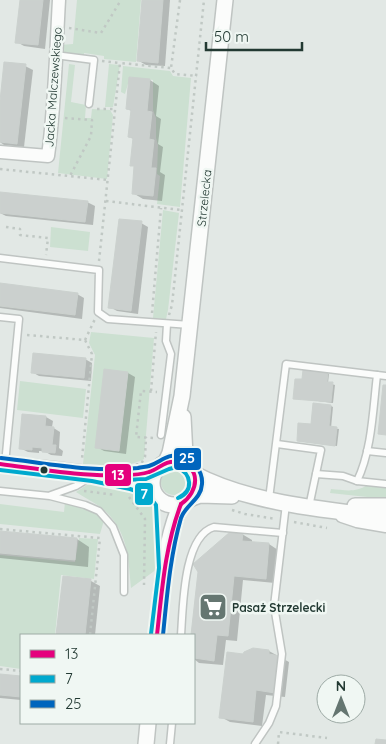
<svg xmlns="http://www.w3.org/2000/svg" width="386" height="744" font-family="Quicksand,sans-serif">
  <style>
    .green { fill: #cce0d1 }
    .shadow { fill: #0003 }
    .building { fill: #cbd0ce; stroke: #cbd1ce }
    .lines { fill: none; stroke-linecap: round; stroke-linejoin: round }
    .service-casing { stroke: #bfc4c2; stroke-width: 9 }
    .minor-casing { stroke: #bfc4c2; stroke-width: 15 }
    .tertiary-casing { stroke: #bfc4c2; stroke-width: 18 }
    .path { stroke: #c0c8c4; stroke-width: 2.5; stroke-dasharray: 2.5 4; stroke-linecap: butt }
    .service { stroke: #fbfcfb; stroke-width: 6 }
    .minor { stroke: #fbfcfb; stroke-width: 12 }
    .tertiary { stroke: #fbfcfb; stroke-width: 15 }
    .bus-1-casing { stroke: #f0f7f3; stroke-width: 8 }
    .bus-2-casing { stroke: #f0f7f3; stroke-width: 8 }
    .bus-3-casing { stroke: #f0f7f3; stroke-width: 8 }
    .bus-1 { stroke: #e5007d; stroke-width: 4 }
    .bus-2 { stroke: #00a9ce; stroke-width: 4 }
    .bus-3 { stroke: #0065bd; stroke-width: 4 }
    .bus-dot { fill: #223932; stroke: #f0f7f3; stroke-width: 2 }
    .labels { text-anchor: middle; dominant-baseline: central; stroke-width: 5; stroke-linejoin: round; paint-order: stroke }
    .street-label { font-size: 12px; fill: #223932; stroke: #f0f7f3 }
    .poi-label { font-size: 12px; font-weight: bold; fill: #223932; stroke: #f0f7f3; text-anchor: start }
    .line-badge { stroke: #f0f7f3; stroke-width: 2 }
    .badge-label { font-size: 14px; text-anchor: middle; font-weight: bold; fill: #fff }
  </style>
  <rect width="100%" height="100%" fill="#e2e8e5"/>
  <!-- green -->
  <g class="green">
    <polygon points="77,0 141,0 136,62 104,59 104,56 84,53 84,56 60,53 60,45 73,44"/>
    <polygon points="69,64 75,65 71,102 86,105 85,118 91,118 92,109 110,110 113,115 107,179 58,173"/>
    <polygon points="109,64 120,65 113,107 105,107"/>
    <polygon points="123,66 170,71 173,76 191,78 180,207 157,204 160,176 157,174 158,145 156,138 156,118 153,110 153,80 130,77 125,94 121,92"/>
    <polygon points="163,210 179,213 168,310 166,319 153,318"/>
    <polygon points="51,227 90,232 88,251 50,247"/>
    <path d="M91,332l63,6 -10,121c-17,10 -42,5 -61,5l12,-109 -6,-12z"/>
    <polygon points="20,381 86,389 83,418 17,410"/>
    <circle cx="174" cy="482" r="13"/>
    <path d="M90,483l50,6 10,8 8,11 -1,61 -26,19c-3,-33 -3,-60 -32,-82 -7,-5 -16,-9 -23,-14z"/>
    <path d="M367,485l19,3v11l-56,-6 1,-4c13,1 25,4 36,-4z"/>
    <polygon points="65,502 105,517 100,534 0,524 0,504 64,512"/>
    <polygon points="79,538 98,539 94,579 61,575 55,635 21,635 21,669 0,666 0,555 75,562"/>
  </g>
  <!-- shadow -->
  <g class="shadow">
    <polygon points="21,0 50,0 45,49 24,46 17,42"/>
    <polygon points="143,0 170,0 165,66 146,65 139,61"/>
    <polygon points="25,66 33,70 24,147 4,145 0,142 0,112"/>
    <polygon points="150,80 159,86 156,116 161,119 158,144 163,147 160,172 165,175 162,201 143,199 133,193 136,167 131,165 134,139 129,137 132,111 127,109"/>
    <polygon points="87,202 95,206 93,225 6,216 0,213"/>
    <polygon points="141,223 148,227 138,314 117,311 110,307"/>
    <polygon points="0,284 77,294 84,298 82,319 0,308"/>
    <polygon points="85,359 92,363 91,381 39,376 32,372"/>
    <polygon points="128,373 135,377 126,454 104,451 97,447"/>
    <polygon points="327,373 329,374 328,383 335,385 333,403 295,398 303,381"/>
    <polygon points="331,406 333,407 331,428 339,429 337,446 298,441"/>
    <polygon points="46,417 53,421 52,427 60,432 59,448 63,451 62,456 51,455 44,451 39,451 39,453 28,452 20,448"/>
    <polygon points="0,532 77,539 89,547 88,567 0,558"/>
    <polygon points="242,534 252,540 252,543 269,544 278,550 275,583 243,580 237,641 226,640 223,665 199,663 194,659 194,635 192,635 200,571"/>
    <polygon points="64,578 91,581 100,586 95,635 58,635"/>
    <polygon points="253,649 269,651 289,662 285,697 266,695 262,726 230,722 221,717 244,655"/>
    <polygon points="0,676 21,678 21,700 0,698"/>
  </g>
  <!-- building -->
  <g class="building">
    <polygon points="20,0 43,0 38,45 15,43"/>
    <polygon points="142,0 163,0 158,63 137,61"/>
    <polygon points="4,62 26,64 17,144 0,142 0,101"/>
    <polygon points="129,77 150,79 147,111 152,112 149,139 154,140 151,168 156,168 153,196 132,194 134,166 130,166 133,138 128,137 131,110 126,109"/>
    <polygon points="0,192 88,201 85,222 0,213"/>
    <polygon points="119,219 142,221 131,311 108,308"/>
    <polygon points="0,283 78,293 75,315 0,306"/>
    <polygon points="33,353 86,358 84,378 31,373"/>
    <polygon points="104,369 128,372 119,451 95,448"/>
    <polygon points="303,370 328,372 327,382 333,382 331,402 293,399 295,379 302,379"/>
    <polygon points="383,385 386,385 386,435 378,434"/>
    <polygon points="313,403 331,405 329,426 337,427 335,446 297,441 298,423 311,424"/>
    <polygon points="22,414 46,416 45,426 54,427 52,445 56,445 55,453 42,452 42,448 32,447 32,450 19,449"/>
    <polygon points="0,531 77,538 75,560 0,553"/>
    <polygon points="230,532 243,533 242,541 269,543 266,579 234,576 228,636 217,635 214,661 194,658 194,635 191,635 198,572 193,564"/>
    <polygon points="63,576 91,579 85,635 56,635"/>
    <polygon points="253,648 269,650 269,654 280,656 275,693 256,690 253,722 219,718 227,652 243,654 244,652"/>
    <polygon points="0,674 21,676 21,697 0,695"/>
    <polygon points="376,739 386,740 386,744 375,744"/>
  </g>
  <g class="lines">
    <defs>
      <g id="service">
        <polyline points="55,55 94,60 89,104"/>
        <polyline points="0,258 99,270 98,312 108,319 190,325"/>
        <polyline points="0,317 19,319 5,464"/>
        <polyline points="377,375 386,376"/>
        <polyline points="161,435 171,354 166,341 167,324"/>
        <polyline points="277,444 321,450 309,507"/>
        <polyline points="367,451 386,453"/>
        <polyline points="316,474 343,476 357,481 386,484"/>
        <polyline points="0,491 50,496 85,505 99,511 113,527 124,555 124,592"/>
        <polyline points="51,495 76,486 89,478"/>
        <path d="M269,499l17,-135 91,11c-4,33 -5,76 -20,106"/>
        <path d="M181,635c2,-27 2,-99 33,-108l69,6"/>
        <polyline points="170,744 172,723"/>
        <polyline points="255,744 269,723 276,706 282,654 274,606 286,504"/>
      </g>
      <g id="minor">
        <path d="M0,152l48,4c7,-51 8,-104 11,-156"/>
        <polyline points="342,516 357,521 386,526"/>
      </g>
      <g id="tertiary">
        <polyline points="183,417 185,456 187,465"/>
        <circle cx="174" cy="483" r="22"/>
        <polyline points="166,462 170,453 182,396 225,0"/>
        <path d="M0,464c51,6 104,8 152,26"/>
        <path d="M194,474c55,29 130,36 192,43"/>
        <polyline points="189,499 200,495 232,496"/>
        <polyline points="355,506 386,506"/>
        <path d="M157,635c5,-43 6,-90 24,-131"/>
        <polyline points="146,744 148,723"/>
      </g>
    </defs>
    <!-- service casing -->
    <use href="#service" class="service-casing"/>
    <!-- minor casing -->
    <use href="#minor" class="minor-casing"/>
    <!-- tertiary casing -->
    <use href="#tertiary" class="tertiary-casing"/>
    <!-- path -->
    <g class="path">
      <polyline points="180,0 171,68 175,74 197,76"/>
      <polyline points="69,28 101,33 121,0"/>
      <polyline points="102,61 120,63"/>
      <polyline points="97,109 115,109"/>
      <polyline points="65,118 92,120 91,136 70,176"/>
      <polyline points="0,169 108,180"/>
      <polyline points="106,201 181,210"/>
      <polyline points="6,227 20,229 20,235 48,238 46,255"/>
      <polyline points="99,261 120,63 171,68"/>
      <polyline points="152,313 161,208"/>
      <polyline points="169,315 172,305 204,0"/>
      <polyline points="27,335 85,340 92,354 82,459"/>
      <polyline points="85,340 95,319"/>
      <polyline points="151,391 156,332"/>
      <polyline points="153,438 136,437 141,391 157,392"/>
      <polyline points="123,466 141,464 145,457 146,437"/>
      <polyline points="84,491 116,495"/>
      <polyline points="129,497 145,519 144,585"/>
      <polyline points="232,510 245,514 276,519"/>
      <polyline points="294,522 327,528"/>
      <polyline points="0,529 100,538 90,635"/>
      <polyline points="0,669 21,671"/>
      <polyline points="278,744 279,732 327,738"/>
    </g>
    <!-- service -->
    <use href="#service" class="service"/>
    <!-- minor -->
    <use href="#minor" class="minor"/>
    <!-- tertiary -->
    <use href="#tertiary" class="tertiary"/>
    <defs>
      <g id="bus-1">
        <path d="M0,464c40,5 82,13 122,11 9,0 19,0 27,-3 10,-3 16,-12 28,-10 25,4 22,30 4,42"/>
        <path d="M157,635c5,-45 8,-89 24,-131"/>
      </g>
      <g id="bus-2">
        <polyline points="0,470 92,481 130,489 148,495 156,505 159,568 151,634"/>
        <path d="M105,481l41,-2 23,-10 8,-2c15,7 17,24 1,31"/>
      </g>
      <path id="bus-3" d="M1,458c45,5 91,15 137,10 3,-1 8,-1 11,-2 12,-4 18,-13 32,-10 12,3 22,15 21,28 -1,16 -16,20 -21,34 -11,38 -14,78 -18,117"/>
    </defs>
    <!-- bus-1 casing -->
    <use href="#bus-1" class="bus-1-casing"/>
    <!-- bus-2 casing -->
    <use href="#bus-2" class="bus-2-casing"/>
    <!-- bus-3 casing -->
    <use href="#bus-3" class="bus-3-casing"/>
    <!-- bus-1 -->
    <use href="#bus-1" class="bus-1"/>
    <!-- bus-2 -->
    <use href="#bus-2" class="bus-2"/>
    <!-- bus-3 -->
    <use href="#bus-3" class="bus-3"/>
  </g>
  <!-- icons -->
  <defs>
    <symbol id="supermarket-square" viewBox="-11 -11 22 22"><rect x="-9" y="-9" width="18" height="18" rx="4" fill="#657671" stroke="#f0f7f3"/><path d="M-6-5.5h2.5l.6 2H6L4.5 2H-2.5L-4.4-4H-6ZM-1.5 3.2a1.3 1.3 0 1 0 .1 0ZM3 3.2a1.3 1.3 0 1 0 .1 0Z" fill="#fff"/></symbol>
  </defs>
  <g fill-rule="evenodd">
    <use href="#supermarket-square" x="197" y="591" width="32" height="32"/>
  </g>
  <!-- markers -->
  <circle class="bus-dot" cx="44" cy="470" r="4.5"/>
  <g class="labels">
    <!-- street labels -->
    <g class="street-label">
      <text transform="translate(53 87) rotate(-86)">Jacka Malczewskiego</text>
      <text transform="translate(204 198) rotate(-84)">Strzelecka</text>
    </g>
    <!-- poi labels -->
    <g class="poi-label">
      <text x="232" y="607">Pasaż Strzelecki</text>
    </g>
  </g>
  <g class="line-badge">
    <rect x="173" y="447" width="29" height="24" rx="5" fill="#0065bd"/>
    <rect x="104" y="463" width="28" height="24" rx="5" fill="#e5007d"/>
    <rect x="134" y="482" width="20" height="24" rx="5" fill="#00a9ce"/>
  </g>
  <g class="badge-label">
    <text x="187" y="463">25</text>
    <text x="118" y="480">13</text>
    <text x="144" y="499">7</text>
  </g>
  <!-- legend -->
  <rect x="20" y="634" width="175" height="90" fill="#f0f7f3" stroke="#9eaba6"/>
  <rect x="30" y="650" width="25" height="8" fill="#e5007d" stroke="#9eaba6"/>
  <text x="65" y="659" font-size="15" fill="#223932">13</text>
  <rect x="30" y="675" width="25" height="8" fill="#00a9ce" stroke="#9eaba6"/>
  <text x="65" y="684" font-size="15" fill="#223932">7</text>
  <rect x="30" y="700" width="25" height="8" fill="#0065bd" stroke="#9eaba6"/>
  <text x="65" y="709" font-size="15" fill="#223932">25</text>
  <!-- north arrow -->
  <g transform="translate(341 699)"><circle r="24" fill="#f0f7f3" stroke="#9eaba6"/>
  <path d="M0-4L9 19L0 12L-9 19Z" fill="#657671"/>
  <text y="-8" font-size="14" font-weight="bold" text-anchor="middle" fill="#223932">N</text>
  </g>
  <!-- scale -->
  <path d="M206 42v8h96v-8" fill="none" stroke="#223932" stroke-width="2.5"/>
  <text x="214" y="42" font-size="15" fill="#223932" stroke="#f0f7f3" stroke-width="4" paint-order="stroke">50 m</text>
</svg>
